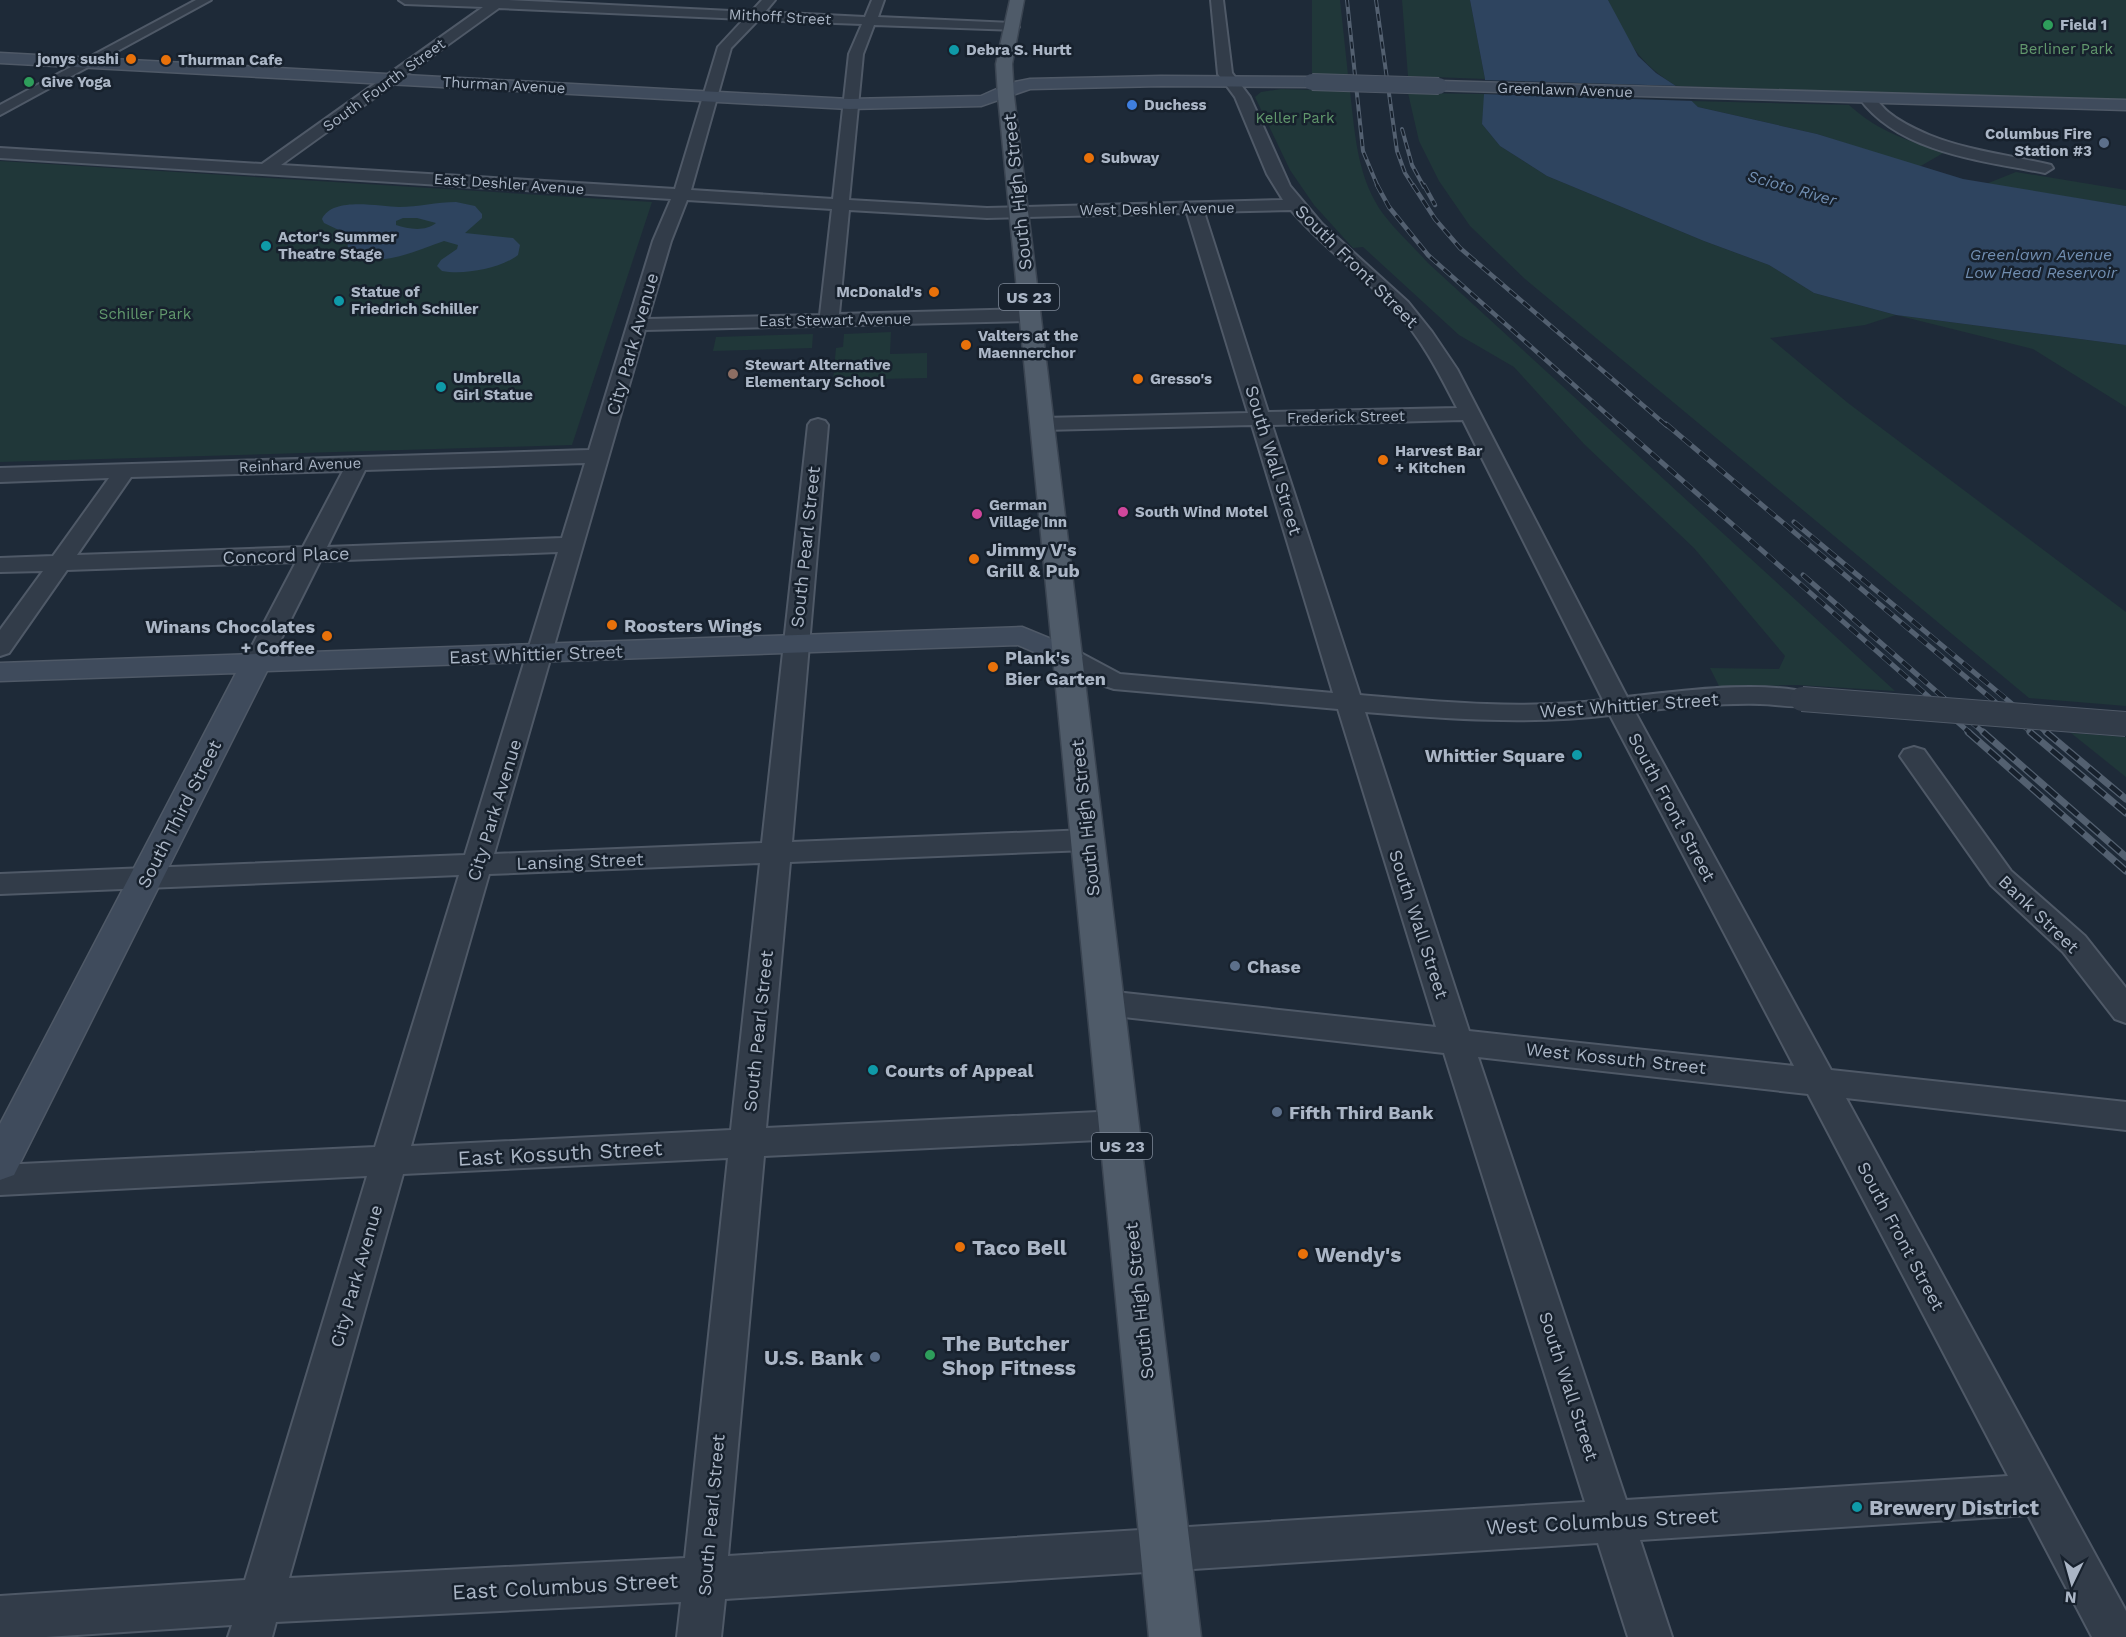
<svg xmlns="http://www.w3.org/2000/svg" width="2126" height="1637" font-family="'Work Sans',sans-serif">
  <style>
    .green { fill: #203739 }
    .water { fill: #2e445f; fill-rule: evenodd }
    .pier { fill: #1e2a38 }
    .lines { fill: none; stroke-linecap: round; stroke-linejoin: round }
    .street-casing { stroke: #4f5967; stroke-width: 4 }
    .secondary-casing { stroke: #4f5967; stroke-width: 3 }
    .primary-casing { stroke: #3b4552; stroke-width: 3 }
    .street { fill: #323c49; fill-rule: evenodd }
    .secondary { fill: #3f4b5c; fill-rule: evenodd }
    .primary { fill: #4f5b69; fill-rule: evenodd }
    .rail-far3-casing { stroke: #536070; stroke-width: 4 }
    .rail-far2-casing { stroke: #536070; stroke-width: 4.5 }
    .rail-far1-casing { stroke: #536070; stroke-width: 5 }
    .rail-casing { stroke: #536070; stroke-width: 7 }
    .rail-far3 { stroke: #17212d; stroke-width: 2; stroke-dasharray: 7; stroke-linecap: butt }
    .rail-far2 { stroke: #17212d; stroke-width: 3; stroke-dasharray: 9; stroke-linecap: butt }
    .rail-far1 { stroke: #17212d; stroke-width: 4; stroke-dasharray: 11; stroke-linecap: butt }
    .rail { stroke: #17212d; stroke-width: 4.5; stroke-dasharray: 14; stroke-linecap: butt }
    .street-bridge-casing { stroke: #4f5967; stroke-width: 26; stroke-linecap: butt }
    .secondary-bridge-casing { stroke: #4f5967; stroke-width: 18; stroke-linecap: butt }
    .street-bridge { stroke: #323c49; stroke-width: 24 }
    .secondary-bridge { stroke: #3f4b5c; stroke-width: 16 }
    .leisure-dot { fill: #2e9e5b; stroke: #17212d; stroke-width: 2 }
    .culture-dot { fill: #0f9aa8; stroke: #17212d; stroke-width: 2 }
    .food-dot { fill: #e8710a; stroke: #17212d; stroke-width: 2 }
    .shop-dot { fill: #3f7fe0; stroke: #17212d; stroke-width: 2 }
    .service-dot { fill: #5c6f8a; stroke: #17212d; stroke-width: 2 }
    .education-dot { fill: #8d6e63; stroke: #17212d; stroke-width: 2 }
    .hotel-dot { fill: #d1479c; stroke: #17212d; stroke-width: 2 }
    .labels { text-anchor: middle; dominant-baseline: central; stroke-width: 5; stroke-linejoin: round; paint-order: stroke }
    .far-street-label { font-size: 15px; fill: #abb6c6; stroke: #17212d }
    .far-poi-label { font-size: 15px; font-weight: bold; fill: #abb6c6; stroke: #17212d; text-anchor: start }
    .far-park-label { font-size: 15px; fill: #62986d; stroke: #17212d }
    .far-water-label { font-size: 16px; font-style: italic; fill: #718eb1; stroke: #17212d }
    .shield { fill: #17212d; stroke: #7f8998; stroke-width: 1.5 }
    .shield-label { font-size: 16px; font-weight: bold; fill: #abb6c6 }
    .street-label { font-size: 18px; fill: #abb6c6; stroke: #17212d }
    .poi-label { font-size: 18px; font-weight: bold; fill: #abb6c6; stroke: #17212d; text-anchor: start }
    .near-street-label { font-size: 21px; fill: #abb6c6; stroke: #17212d }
    .near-poi-label { font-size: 21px; font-weight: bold; fill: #abb6c6; stroke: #17212d; text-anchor: start }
  </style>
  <rect width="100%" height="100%" fill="#1e2a38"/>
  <!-- green -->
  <g class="green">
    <polygon points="1312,0 1340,0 1348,75 1312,74"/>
    <polygon points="1402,0 1470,0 1485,79 1408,76"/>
    <path d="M1608,0h518v100l-450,-14c-40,-25 -48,-45 -68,-86z"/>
    <path d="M1281,89l69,2c5,43 7,88 34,124 13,17 30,32 44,48l467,428 -97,-6 -79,1 -9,-18 69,1 6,-13 -91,-108 -110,-104 -70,-77 -55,-32 -96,-88 -10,1 -39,-43 -24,-35 -35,-73 6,-5z"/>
    <polygon points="1408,93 1485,94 1482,124 1500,146 1547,176 1704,241 1769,265 1814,293 1896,315 2126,345 2126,407 2033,349 1896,315 1865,325 1770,338 1848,403 2126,612 2126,706 2029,698 1525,279 1470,226 1439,181 1419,141"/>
    <path d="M1691,101l158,4c30,27 59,36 96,47l-26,15 -102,-33 -119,-27z"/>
    <polygon points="0,161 652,202 572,445 0,462"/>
    <polygon points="2016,172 2126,190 2126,206 1986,184"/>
    <polygon points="891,332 890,354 927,353 927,378 833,380 836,348 843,347 844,334"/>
    <polygon points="813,334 812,348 713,351 716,337"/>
    <polygon points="2071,733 2126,737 2126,778 2126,777"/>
  </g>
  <!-- water -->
  <g class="water">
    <polygon points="1470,0 1608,0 1638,56 1656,73 1676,86 1698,107 1817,134 1963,179 2126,206 2126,345 1896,315 1814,293 1769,265 1704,241 1547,176 1500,146 1482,124 1485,79"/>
    <path d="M456,202l19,4 7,8v4l-17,15 48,5 7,7 -2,10c-18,14 -54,20 -76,16l-5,-5 4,-6 16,-11 1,-4 -14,-4c-27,9 -68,30 -95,11l-4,-19 -21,-10 -2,-4c11,-23 57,-12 77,-12 19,0 38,-5 57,-5zM403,218h14l19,5c-11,9 -28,6 -40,2v-4z"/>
  </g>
  <!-- pier -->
  <polygon class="pier" points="1482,80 1681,86 1695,101 1482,94"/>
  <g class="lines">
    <defs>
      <g id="street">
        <polygon points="196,0 211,0 0,115 0,105"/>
        <path d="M399,0h109l243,12 11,-12h13l-10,12 100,5 7,-17h12l-6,17 134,6 5,1 2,3 -2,3 -143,-5 -11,29 -14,146 138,8 296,-8 -16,-26 -32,-77 -17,-23 -7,-74h12l9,73 18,24 40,89 32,38 86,78 24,30 25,37 170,328c55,-6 130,-17 184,-4l4,6 -4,6c-16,4 -34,-1 -51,-1 -42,-1 -83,3 -125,8l196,358 295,32v28l-280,-32 280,513v26h-34l-64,-122 -388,25 32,97h-44l-30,-94 -873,56 -4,38h-44l4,-35 -405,20 -4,15h-44l4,-12 -186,12h-46v-41l245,-16 122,-404 -367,19v-30l375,-18 84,-272 -459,19v-20l465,-19 93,-303 -238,9 -51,102 -4,5 -9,3 -9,-3 -4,-5 53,-101 -229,8 -58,83 -9,3v-26l43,-59 -43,1v-14l53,-2 56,-78 -109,4v-14l589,-18 64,-209 18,-42 -671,-41v-10l262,16 221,-157 -78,-3zM499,8l245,11 -26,28 -43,142 -394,-24zM758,20l104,4 -13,30 -16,145 -142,-9 40,-142zM687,200l145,9 -12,106 -172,4 23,-78zM849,210l138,8 200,-5 61,200 -205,5 -7,2 -3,4 3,4 7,2 209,-5 81,268 -213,-19 -43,-23 -9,-3 -9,3 -4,5 4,5 46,25 9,3 224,20 98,318 -330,-36 -11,4 -5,8 5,8 11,4 338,38 141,449 -857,54 36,-400 355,-17 12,-4 5,-10 -5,-10 -12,-4 -353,17 24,-266 297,-12 10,-3 4,-7 -4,-7 -10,-3 -295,12 36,-417 -3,-4 -7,-2 -7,2 -3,4 -46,418 -268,11 151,-524 386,-9 7,-2 2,-4 -2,-4 -7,-2 -192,5zM1291,210c31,37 71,64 104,100 27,29 44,63 62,98l-189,4 -64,-200zM1463,420l140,280c-81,10 -163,2 -243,-5l-88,-270zM585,463l-23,75 -235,9 38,-77zM343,471l-40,76 -226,8 54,-78zM1365,712c82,7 164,13 245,3l184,351 -325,-35zM760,863l-29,267 -320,16 78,-272zM1478,1057l330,37 200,382 -382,24zM728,1158l-43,400 -396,20 114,-404z"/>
        <path d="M1867,95c9,2 14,11 21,17 12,10 27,17 41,23 39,16 81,20 122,30l2,3 -8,5c-61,-12 -145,-20 -185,-74z"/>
        <polygon points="1914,747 1924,750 2011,871 2085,936 2126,988 2126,1023 2115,1019 2063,952 1991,885 1900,756 1904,750"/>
      </g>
      <g id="secondary">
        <polygon points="0,53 849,99 981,96 1010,83 1030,79 1161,76 1312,77 1320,82 1312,87 1161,86 1030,89 981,106 849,109 0,63"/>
        <polygon points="1439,81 2126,100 2126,110 1433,90 1431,86"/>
        <polygon points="1022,627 1078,650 1083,656 1078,662 1068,665 1058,662 1018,645 267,671 14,1175 0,1180 0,1124 236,673 0,681 0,663"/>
      </g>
      <polygon id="primary" points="1010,0 1024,0 1012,64 1014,96 1201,1637 1149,1637 998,96 996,64"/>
    </defs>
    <!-- street casing -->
    <use href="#street" class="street-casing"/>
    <!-- secondary casing -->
    <use href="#secondary" class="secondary-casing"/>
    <!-- primary casing -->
    <use href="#primary" class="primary-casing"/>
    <!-- street -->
    <use href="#street" class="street"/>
    <!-- secondary -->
    <use href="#secondary" class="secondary"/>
    <!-- primary -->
    <use href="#primary" class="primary"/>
    <defs>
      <g id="rail-far3">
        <polyline points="1347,0 1363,151 1378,187"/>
        <polyline points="1376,0 1397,151 1405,173 1414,187"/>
        <polyline points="1402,129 1412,165 1424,187"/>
      </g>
      <g id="rail-far2">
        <polyline points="1377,185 1389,207 1428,255 1620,426"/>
        <polyline points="1413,185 1435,219 1460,248 1667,426"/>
        <polyline points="1424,185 1435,205"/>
      </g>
      <g id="rail-far1">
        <polyline points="1618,424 1970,733"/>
        <polyline points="1666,424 2032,733"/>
        <polyline points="1794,522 2047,733"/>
        <polyline points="1803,575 1984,733"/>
      </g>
      <g id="rail">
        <polyline points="1968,732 2126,871"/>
        <polyline points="1983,732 2126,857"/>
        <polyline points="2030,732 2126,813"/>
        <polyline points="2046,732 2126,799"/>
      </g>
    </defs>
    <!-- rail-far3 casing -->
    <use href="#rail-far3" class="rail-far3-casing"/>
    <!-- rail-far2 casing -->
    <use href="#rail-far2" class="rail-far2-casing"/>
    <!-- rail-far1 casing -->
    <use href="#rail-far1" class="rail-far1-casing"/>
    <!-- rail casing -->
    <use href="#rail" class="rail-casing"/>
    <!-- rail-far3 -->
    <use href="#rail-far3" class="rail-far3"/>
    <!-- rail-far2 -->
    <use href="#rail-far2" class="rail-far2"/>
    <!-- rail-far1 -->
    <use href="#rail-far1" class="rail-far1"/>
    <!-- rail -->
    <use href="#rail" class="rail"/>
    <defs>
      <polyline id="street-bridge" points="1802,699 2126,724"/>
      <polyline id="secondary-bridge" points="1312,82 1439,86"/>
    </defs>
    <!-- street-bridge casing -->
    <use href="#street-bridge" class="street-bridge-casing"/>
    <!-- secondary-bridge casing -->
    <use href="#secondary-bridge" class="secondary-bridge-casing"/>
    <!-- street-bridge -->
    <use href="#street-bridge" class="street-bridge"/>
    <!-- secondary-bridge -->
    <use href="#secondary-bridge" class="secondary-bridge"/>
  </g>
  <!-- markers -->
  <g class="leisure-dot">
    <circle cx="2048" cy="25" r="6"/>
    <circle cx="29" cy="82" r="6"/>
    <circle cx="930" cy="1355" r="6"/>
  </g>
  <g class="culture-dot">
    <circle cx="954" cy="50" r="6"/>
    <circle cx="266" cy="246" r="6"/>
    <circle cx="339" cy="301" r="6"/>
    <circle cx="441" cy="387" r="6"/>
    <circle cx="1577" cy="755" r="6"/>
    <circle cx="873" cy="1070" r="6"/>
    <circle cx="1857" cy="1507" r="6"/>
  </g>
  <g class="food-dot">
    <circle cx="131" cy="59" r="6"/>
    <circle cx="166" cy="60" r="6"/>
    <circle cx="1089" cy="158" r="6"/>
    <circle cx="934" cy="292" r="6"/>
    <circle cx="966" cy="345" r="6"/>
    <circle cx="1138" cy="379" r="6"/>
    <circle cx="1383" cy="460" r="6"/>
    <circle cx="974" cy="559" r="6"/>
    <circle cx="612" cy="625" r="6"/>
    <circle cx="327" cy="636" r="6"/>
    <circle cx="993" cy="667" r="6"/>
    <circle cx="960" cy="1247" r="6"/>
    <circle cx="1303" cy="1254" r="6"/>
  </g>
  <circle class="shop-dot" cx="1132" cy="105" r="6"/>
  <g class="service-dot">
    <circle cx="2104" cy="143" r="6"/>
    <circle cx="1235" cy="966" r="6"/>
    <circle cx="1277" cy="1112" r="6"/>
    <circle cx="875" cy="1357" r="6"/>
  </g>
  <circle class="education-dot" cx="733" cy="374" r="6"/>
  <g class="hotel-dot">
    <circle cx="1123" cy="512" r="6"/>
    <circle cx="977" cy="514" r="6"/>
  </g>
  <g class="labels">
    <!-- far-street labels -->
    <g class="far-street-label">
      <text transform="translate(780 17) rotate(3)">Mithoff Street</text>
      <text transform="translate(384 85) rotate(-36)">South Fourth Street</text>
      <text transform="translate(504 85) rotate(3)">Thurman Avenue</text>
      <text transform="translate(1565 90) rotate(2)">Greenlawn Avenue</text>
      <text transform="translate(509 184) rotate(4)">East Deshler Avenue</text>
      <text transform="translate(1157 209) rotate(-1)">West Deshler Avenue</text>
      <text transform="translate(835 320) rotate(-1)">East Stewart Avenue</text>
      <text transform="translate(1346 417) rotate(-1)">Frederick Street</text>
      <text transform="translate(300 465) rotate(-2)">Reinhard Avenue</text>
    </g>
    <!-- far-poi labels -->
    <g class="far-poi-label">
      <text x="2060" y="25">Field 1</text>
      <text x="966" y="50">Debra S. Hurtt</text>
      <text x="119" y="59" text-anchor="end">jonys sushi</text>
      <text x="178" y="60">Thurman Cafe</text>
      <text x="41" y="82">Give Yoga</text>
      <text x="1144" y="105">Duchess</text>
      <text x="2092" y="134" text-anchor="end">Columbus Fire<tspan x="2092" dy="17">Station #3</tspan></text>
      <text x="1101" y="158">Subway</text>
      <text x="278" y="237">Actor's Summer<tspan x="278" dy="17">Theatre Stage</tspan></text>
      <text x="351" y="292">Statue of<tspan x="351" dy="17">Friedrich Schiller</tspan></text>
      <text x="922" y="292" text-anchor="end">McDonald's</text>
      <text x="978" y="336">Valters at the<tspan x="978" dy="17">Maennerchor</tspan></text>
      <text x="745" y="365">Stewart Alternative<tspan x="745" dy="17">Elementary School</tspan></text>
      <text x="453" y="378">Umbrella<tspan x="453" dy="17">Girl Statue</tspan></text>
      <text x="1150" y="379">Gresso's</text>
      <text x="1395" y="451">Harvest Bar<tspan x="1395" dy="17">+ Kitchen</tspan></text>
      <text x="989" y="505">German<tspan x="989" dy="17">Village Inn</tspan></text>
      <text x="1135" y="512">South Wind Motel</text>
    </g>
    <!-- far-park labels -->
    <g class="far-park-label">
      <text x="2066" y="49">Berliner Park</text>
      <text x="1295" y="118">Keller Park</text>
      <text x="145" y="314">Schiller Park</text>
    </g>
    <!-- far-water labels -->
    <g class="far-water-label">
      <text transform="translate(1792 188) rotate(16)">Scioto River</text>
      <text x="2041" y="254">Greenlawn Avenue<tspan x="2041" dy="18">Low Head Reservoir</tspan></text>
    </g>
    <!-- shield labels -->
    <g class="shield">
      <rect x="999" y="284" width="60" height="26" rx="4.5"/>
      <rect x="1092" y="1133" width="60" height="26" rx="4.5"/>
    </g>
    <g class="shield-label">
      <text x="1029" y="297">US 23</text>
      <text x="1122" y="1146">US 23</text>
    </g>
    <!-- street labels -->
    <g class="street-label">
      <text transform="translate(1017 192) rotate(-96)">South High Street</text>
      <text transform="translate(1357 266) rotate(45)">South Front Street</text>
      <text transform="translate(632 344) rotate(-74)">City Park Avenue</text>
      <text transform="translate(1274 460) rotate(73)">South Wall Street</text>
      <text transform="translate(805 547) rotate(-84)">South Pearl Street</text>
      <text transform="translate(286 555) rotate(-2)">Concord Place</text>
      <text transform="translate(536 654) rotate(-2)">East Whittier Street</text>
      <text transform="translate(1629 705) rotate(-4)">West Whittier Street</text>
      <text transform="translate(1672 807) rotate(62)">South Front Street</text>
      <text transform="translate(494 810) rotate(-73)">City Park Avenue</text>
      <text transform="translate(179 814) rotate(-63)">South Third Street</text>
      <text transform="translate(1085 818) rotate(-96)">South High Street</text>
      <text transform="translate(580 861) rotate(-2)">Lansing Street</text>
      <text transform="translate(2039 914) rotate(44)">Bank Street</text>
      <text transform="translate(1419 924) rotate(72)">South Wall Street</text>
      <text transform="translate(758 1031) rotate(-84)">South Pearl Street</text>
      <text transform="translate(1616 1058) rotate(6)">West Kossuth Street</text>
      <text transform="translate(1901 1236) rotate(62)">South Front Street</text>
      <text transform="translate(356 1276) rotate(-74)">City Park Avenue</text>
      <text transform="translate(1139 1301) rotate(-96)">South High Street</text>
      <text transform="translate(1569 1386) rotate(72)">South Wall Street</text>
      <text transform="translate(711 1515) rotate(-85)">South Pearl Street</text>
    </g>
    <!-- poi labels -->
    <g class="poi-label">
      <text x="986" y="549">Jimmy V's<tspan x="986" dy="21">Grill &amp; Pub</tspan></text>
      <text x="624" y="625">Roosters Wings</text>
      <text x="315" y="626" text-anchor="end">Winans Chocolates<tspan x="315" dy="21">+ Coffee</tspan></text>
      <text x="1005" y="657">Plank's<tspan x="1005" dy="21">Bier Garten</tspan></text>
      <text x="1565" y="755" text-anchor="end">Whittier Square</text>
      <text x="1247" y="966">Chase</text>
      <text x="885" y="1070">Courts of Appeal</text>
      <text x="1289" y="1112">Fifth Third Bank</text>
    </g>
    <!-- near-street labels -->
    <g class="near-street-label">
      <text transform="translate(560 1153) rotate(-3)">East Kossuth Street</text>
      <text transform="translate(1602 1521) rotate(-3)">West Columbus Street</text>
      <text transform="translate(565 1586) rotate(-3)">East Columbus Street</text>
    </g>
    <!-- near-poi labels -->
    <g class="near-poi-label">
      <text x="972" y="1247">Taco Bell</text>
      <text x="1315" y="1254">Wendy's</text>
      <text x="942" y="1343">The Butcher<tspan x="942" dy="24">Shop Fitness</tspan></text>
      <text x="863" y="1357" text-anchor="end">U.S. Bank</text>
      <text x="1869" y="1507">Brewery District</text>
    </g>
  </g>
  <!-- north arrow -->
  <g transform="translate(2072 1583) rotate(185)" stroke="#17212d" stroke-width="4.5" paint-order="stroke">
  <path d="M0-4.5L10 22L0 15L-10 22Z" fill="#abb6c6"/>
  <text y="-9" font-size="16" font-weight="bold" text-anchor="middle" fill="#abb6c6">N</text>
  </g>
</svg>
